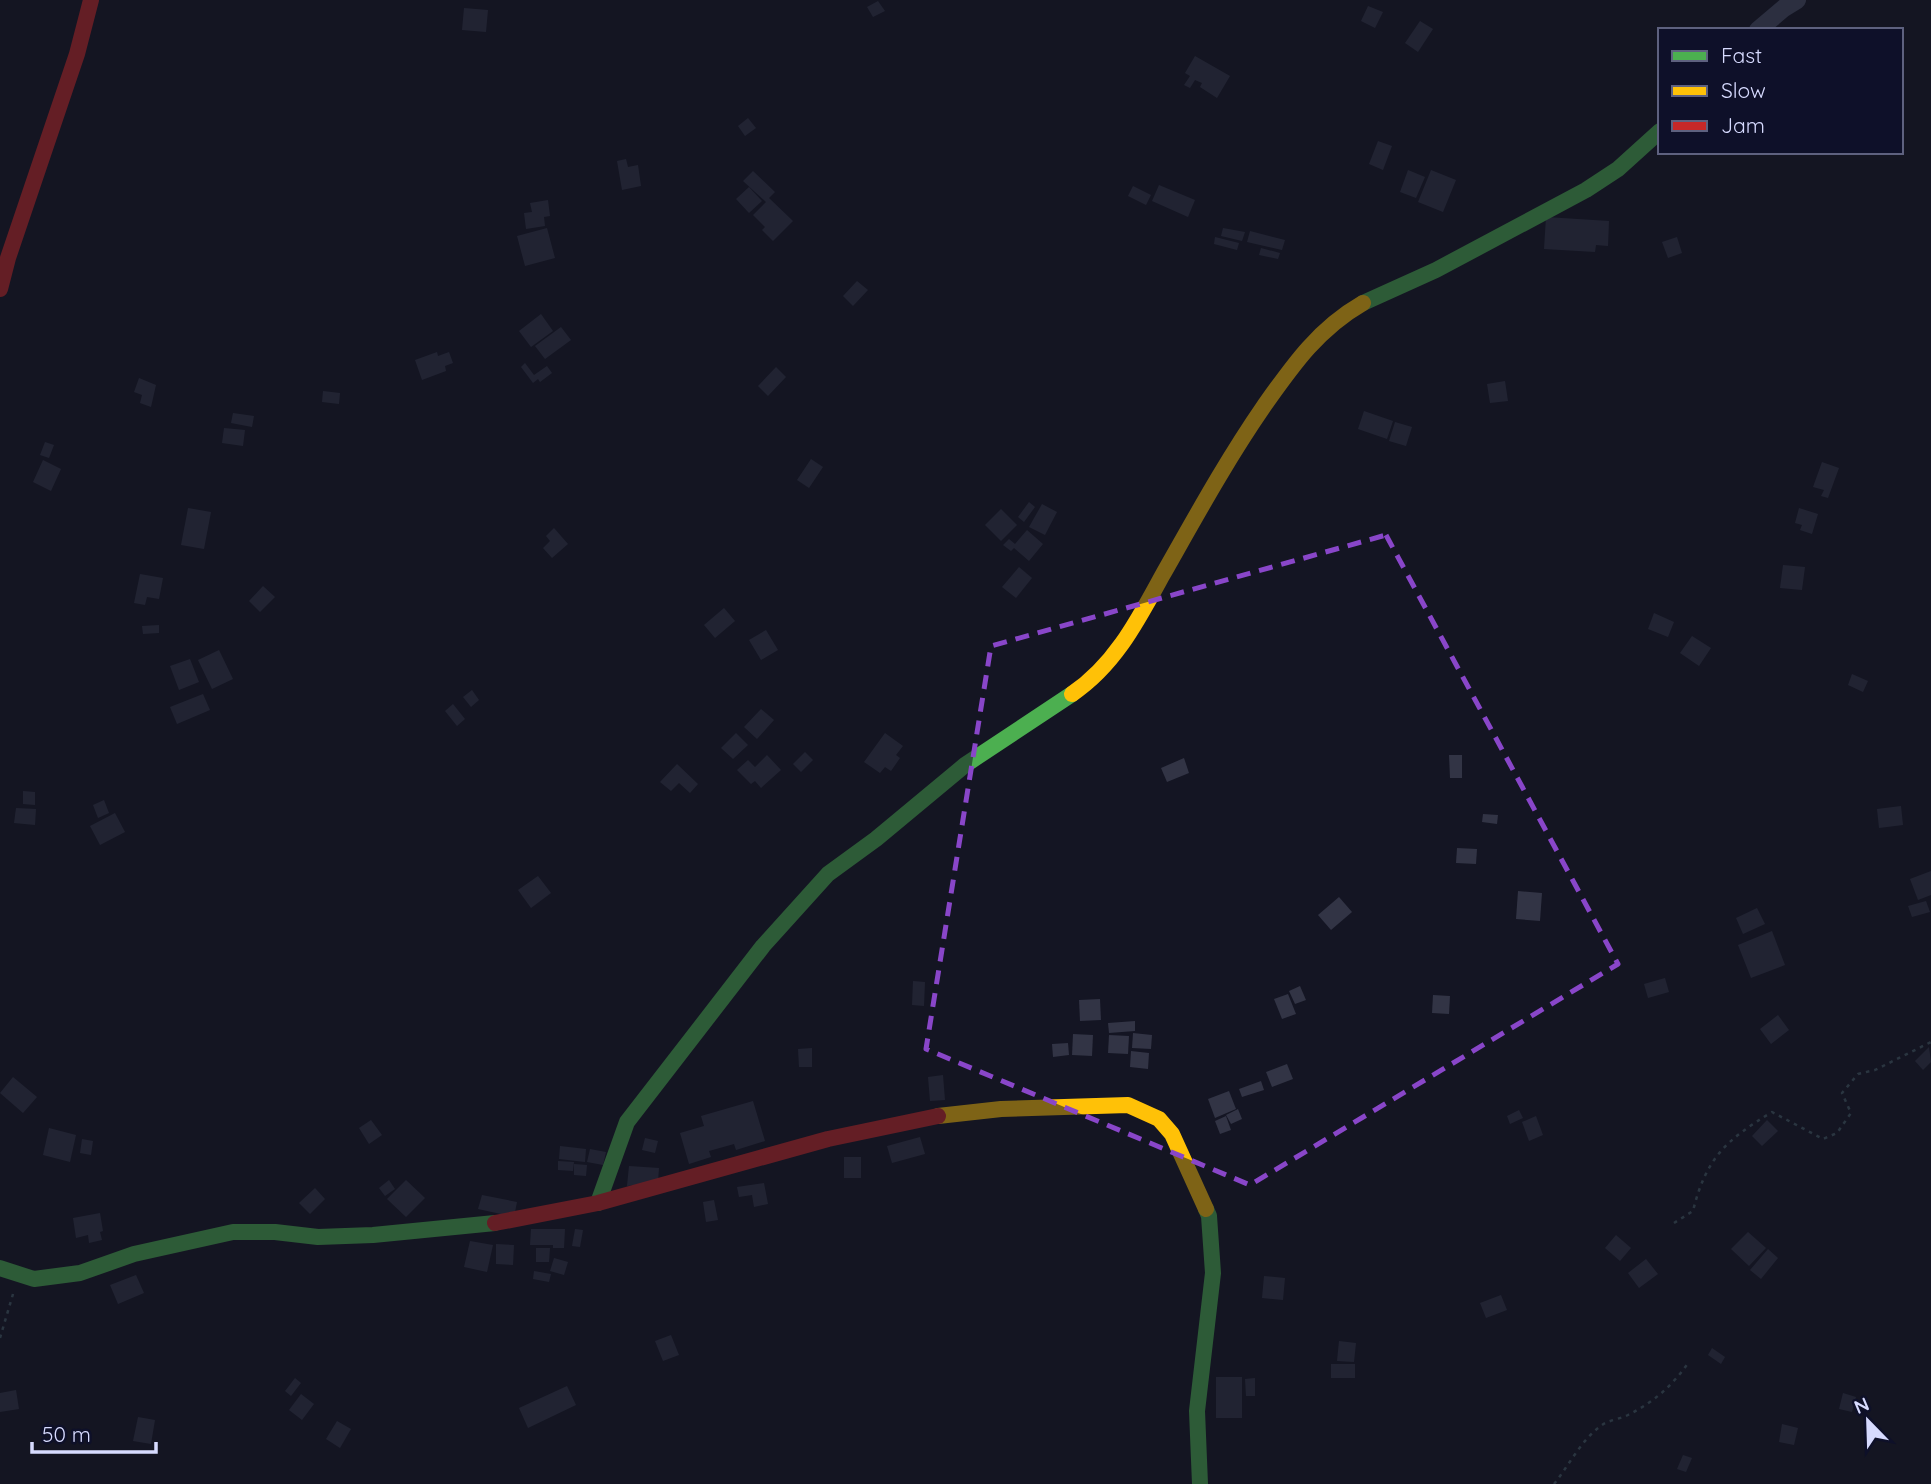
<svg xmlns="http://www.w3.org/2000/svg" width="1931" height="1484" font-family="Quicksand,sans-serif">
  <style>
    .building { fill: #323445 }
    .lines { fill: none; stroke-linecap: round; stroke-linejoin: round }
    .path { stroke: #465c65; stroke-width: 2.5; stroke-dasharray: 3.5 5; stroke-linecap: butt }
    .street { stroke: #494e64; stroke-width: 18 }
    .fast { stroke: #4caf50; stroke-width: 16 }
    .slow { stroke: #ffc107; stroke-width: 16 }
    .jam { stroke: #c62828; stroke-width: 16 }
    .marked { fill: none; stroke: #8946c9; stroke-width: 5; stroke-dasharray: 14 9; stroke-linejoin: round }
  </style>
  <rect width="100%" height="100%" fill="#141523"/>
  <!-- building -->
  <g class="building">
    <polygon points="878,1 885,11 873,17 867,7"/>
    <polygon points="1368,6 1383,12 1375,28 1361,21"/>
    <polygon points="464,8 488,10 486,32 462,30"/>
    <polygon points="1420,21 1433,29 1418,52 1405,43"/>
    <polygon points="1195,56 1230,76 1217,98 1200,87 1202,83 1195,80 1190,88 1184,85 1190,76 1185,73"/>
    <polygon points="748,118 756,128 745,136 738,126"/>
    <polygon points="1378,141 1392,146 1383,170 1369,164"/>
    <polygon points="626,159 628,167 638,165 641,186 622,190 617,161"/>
    <polygon points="1408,170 1425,177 1416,198 1400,192"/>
    <polygon points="1431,170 1456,180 1443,212 1418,202"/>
    <polygon points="753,171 775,192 769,198 793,221 773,241 762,230 765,227 753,215 766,202 743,181"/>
    <polygon points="1159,185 1195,200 1188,217 1152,201"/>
    <polygon points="1133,186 1151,195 1146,205 1128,196"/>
    <polygon points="749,187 762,201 749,213 736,199"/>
    <polygon points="548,200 550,216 544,217 545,226 526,229 524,213 532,212 530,203"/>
    <polygon points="1546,217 1609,221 1608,246 1596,245 1595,252 1544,249"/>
    <polygon points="547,228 555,258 525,266 517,236"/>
    <polygon points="1223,228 1245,232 1242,241 1221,236"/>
    <polygon points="1250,231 1285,240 1282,250 1247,242"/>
    <polygon points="1215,237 1239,243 1237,250 1214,244"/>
    <polygon points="1677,237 1682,253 1668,258 1662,242"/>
    <polygon points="1261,248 1280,253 1278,259 1259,255"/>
    <polygon points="857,281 868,290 853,306 843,296"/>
    <polygon points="541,314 553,331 531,347 519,331"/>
    <polygon points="561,327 571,340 545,359 535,346"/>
    <polygon points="437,352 438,356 449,352 453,363 445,366 446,371 422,380 415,360"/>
    <polygon points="525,363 534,375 547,366 552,373 540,382 538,379 533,383 521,367"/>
    <polygon points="776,367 786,377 768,396 758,386"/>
    <polygon points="139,378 156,385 151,407 140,403 142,395 134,392"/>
    <polygon points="1505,381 1508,401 1490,403 1487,384"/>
    <polygon points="323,391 340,393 339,404 322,402"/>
    <polygon points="1364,411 1393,421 1387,439 1358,429"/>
    <polygon points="233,413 254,416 252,427 231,423"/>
    <polygon points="1395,422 1412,427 1406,446 1389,441"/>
    <polygon points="224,428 245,430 243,446 222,443"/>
    <polygon points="45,442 54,445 49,458 40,455"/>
    <polygon points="811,459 823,467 809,488 797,480"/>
    <polygon points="43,460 61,469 51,491 33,482"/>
    <polygon points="1822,462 1839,468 1828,498 1821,496 1824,490 1813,487"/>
    <polygon points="1029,502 1035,507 1024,522 1018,517"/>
    <polygon points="1042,504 1057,512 1045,535 1029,527"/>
    <polygon points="188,508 211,512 204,549 181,545"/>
    <polygon points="1799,508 1818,514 1812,534 1800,530 1802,525 1795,523"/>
    <polygon points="1001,509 1017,525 1001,541 985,525"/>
    <polygon points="554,528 568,544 552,558 543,548 550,541 546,536"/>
    <polygon points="1027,530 1043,544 1029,561 1014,548 1011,551 1003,545 1009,539 1015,544"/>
    <polygon points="1783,565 1805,567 1802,590 1780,588"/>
    <polygon points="1019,567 1032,578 1016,598 1002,587"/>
    <polygon points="140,574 163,578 159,599 147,597 145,605 134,603"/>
    <polygon points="263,586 275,597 260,612 249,601"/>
    <polygon points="724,608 735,621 715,638 704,625"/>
    <polygon points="1654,613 1674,622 1668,637 1648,629"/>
    <polygon points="159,625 159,633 143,634 142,626"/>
    <polygon points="766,630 778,650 761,660 749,640"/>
    <polygon points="1692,636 1711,648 1699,666 1680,653"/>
    <polygon points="219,650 233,679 212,689 198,660"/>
    <polygon points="190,659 199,682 179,690 170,666"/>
    <polygon points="1852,674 1868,681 1863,692 1848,685"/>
    <polygon points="472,690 479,700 471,707 463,697"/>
    <polygon points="203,694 210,710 177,724 170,707"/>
    <polygon points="453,704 465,719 457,726 445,711"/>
    <polygon points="761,709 774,720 757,739 744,727"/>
    <polygon points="736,733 748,745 733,759 721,748"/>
    <polygon points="885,733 903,746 896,755 900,758 891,771 885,767 880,773 864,762"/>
    <polygon points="805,752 813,760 801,772 793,764"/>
    <polygon points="767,755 781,770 761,788 755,781 751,784 737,770 748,760 755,767"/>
    <polygon points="1449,755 1462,755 1462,778 1450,778"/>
    <polygon points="1184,758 1189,773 1167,782 1161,768"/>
    <polygon points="677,764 698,784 690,793 679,783 671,791 660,782"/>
    <polygon points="23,791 35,792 35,805 23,804"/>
    <polygon points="104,800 109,813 98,818 93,805"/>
    <polygon points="1901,806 1903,825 1879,828 1877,809"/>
    <polygon points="16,808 36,809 35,825 14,823"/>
    <polygon points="115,813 125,832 100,845 90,826"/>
    <polygon points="1483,814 1498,815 1497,824 1482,822"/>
    <polygon points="1457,848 1477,849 1476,864 1456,863"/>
    <polygon points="1931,871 1931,895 1918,900 1910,879"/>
    <polygon points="538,876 551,893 531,908 518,890"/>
    <polygon points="1518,891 1542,893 1540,921 1516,919"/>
    <polygon points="1339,897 1352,912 1331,930 1318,915"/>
    <polygon points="1926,901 1930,912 1912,917 1908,906"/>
    <polygon points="1757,908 1765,924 1743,934 1736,918"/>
    <polygon points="1772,931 1785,965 1751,978 1738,945"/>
    <polygon points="1665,978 1669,992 1648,998 1644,984"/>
    <polygon points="913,981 925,982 924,1006 912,1005"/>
    <polygon points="1300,986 1306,1000 1295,1004 1289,991"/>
    <polygon points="1288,994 1296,1014 1282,1019 1274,999"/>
    <polygon points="1433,995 1450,996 1449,1014 1432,1013"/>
    <polygon points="1100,999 1101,1020 1080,1021 1079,1000"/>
    <polygon points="1778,1015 1789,1030 1771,1044 1760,1029"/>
    <polygon points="1135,1021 1135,1031 1109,1033 1108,1023"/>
    <polygon points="1133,1033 1152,1035 1151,1049 1132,1048"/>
    <polygon points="1073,1034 1093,1035 1092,1056 1072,1055"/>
    <polygon points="1109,1035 1129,1036 1128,1054 1108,1053"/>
    <polygon points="1068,1043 1069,1055 1053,1057 1052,1044"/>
    <polygon points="1929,1047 1931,1062 1923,1070 1915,1061"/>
    <polygon points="812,1048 812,1067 799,1067 798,1049"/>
    <polygon points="1131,1051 1149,1053 1148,1069 1130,1067"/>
    <polygon points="1287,1064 1293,1079 1272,1087 1266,1072"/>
    <polygon points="943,1075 945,1100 930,1101 928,1077"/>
    <polygon points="13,1077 37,1097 23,1113 0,1093"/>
    <polygon points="1261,1081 1264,1090 1242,1097 1239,1089"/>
    <polygon points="1229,1091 1236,1109 1215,1118 1208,1099"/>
    <polygon points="753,1101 765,1141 736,1150 734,1144 709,1151 711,1157 689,1164 680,1133 704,1126 701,1116"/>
    <polygon points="1238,1109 1242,1119 1231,1124 1226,1115"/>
    <polygon points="1519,1110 1523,1118 1510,1124 1507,1116"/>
    <polygon points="1226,1116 1231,1130 1220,1134 1215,1121"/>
    <polygon points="1536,1116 1543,1135 1529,1141 1522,1122"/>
    <polygon points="371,1120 382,1135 369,1144 359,1128"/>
    <polygon points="1767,1120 1778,1131 1762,1146 1752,1136"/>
    <polygon points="49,1128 76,1135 70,1162 43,1155"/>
    <polygon points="920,1137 925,1154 892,1163 887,1146"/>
    <polygon points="645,1138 658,1141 655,1153 642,1150"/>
    <polygon points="82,1139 93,1141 91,1155 80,1153"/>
    <polygon points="560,1146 586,1149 585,1162 559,1159"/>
    <polygon points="590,1149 606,1152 603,1165 587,1162"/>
    <rect x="844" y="1157" width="17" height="21"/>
    <polygon points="558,1161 574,1162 573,1171 558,1170"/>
    <polygon points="574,1164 587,1165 586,1176 574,1175"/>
    <polygon points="629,1166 659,1168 658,1182 627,1186"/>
    <polygon points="389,1180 395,1189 385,1196 379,1188"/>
    <polygon points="406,1180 425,1198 406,1217 387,1199"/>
    <polygon points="764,1183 768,1204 754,1207 752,1195 739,1197 737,1187"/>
    <polygon points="315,1188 325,1199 310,1214 299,1203"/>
    <polygon points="482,1195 517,1202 514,1217 478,1209"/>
    <polygon points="714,1200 718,1220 706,1222 703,1202"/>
    <polygon points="100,1213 103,1231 100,1232 102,1240 89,1243 88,1235 76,1238 73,1218"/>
    <polygon points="531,1229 565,1229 564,1248 553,1248 553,1245 530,1245"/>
    <polygon points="575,1229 583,1230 580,1247 572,1246"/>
    <polygon points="1748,1232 1766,1248 1749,1266 1731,1249"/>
    <polygon points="1616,1235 1631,1248 1620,1261 1605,1248"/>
    <polygon points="470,1241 493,1245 487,1272 464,1267"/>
    <polygon points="496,1244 514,1245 513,1265 496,1264"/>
    <polygon points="536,1248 550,1248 549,1262 536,1262"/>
    <polygon points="1768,1249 1778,1258 1761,1279 1750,1270"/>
    <polygon points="554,1258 568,1262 564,1275 550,1271"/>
    <polygon points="1646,1259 1658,1274 1639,1288 1628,1273"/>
    <polygon points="534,1271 551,1274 549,1282 533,1279"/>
    <polygon points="136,1275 144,1293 118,1304 110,1285"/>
    <polygon points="1264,1276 1285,1278 1283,1300 1262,1298"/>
    <polygon points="1501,1295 1507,1310 1486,1318 1480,1303"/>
    <polygon points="671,1335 679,1355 663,1361 655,1341"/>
    <polygon points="1339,1341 1356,1343 1354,1362 1337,1361"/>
    <polygon points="1712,1348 1725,1357 1721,1364 1708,1355"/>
    <rect x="1331" y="1364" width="24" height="14"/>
    <rect x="1216" y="1377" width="26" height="41"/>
    <polygon points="295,1378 301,1383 291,1396 285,1391"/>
    <polygon points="1255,1378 1255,1396 1246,1396 1245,1379"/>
    <polygon points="567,1386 576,1405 528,1428 519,1408"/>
    <polygon points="16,1390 19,1409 0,1412 0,1393"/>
    <polygon points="1843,1393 1856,1397 1852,1412 1839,1409"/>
    <polygon points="301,1394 314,1404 302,1420 289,1410"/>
    <polygon points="138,1417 155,1420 151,1444 133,1441"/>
    <polygon points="337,1421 351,1429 340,1448 326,1439"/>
    <polygon points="1782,1424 1798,1428 1794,1445 1779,1442"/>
    <polygon points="1683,1455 1692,1458 1686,1472 1677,1469"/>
  </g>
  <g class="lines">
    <!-- path -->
    <g class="path">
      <path d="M1674,1223l19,-12c13,-53 33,-71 79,-99l51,27 14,-6 14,-20 -9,-20 16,-19 17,-4 56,-28"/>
      <polyline points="0,1338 13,1294"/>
      <path d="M1554,1484c16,-20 27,-44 48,-59 7,-5 18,-6 26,-10 27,-14 43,-28 61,-53"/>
    </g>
    <!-- street -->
    <polyline class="street" points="1758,30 1784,8 1797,0"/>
    <!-- fast -->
    <g class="fast">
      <polyline points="1363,303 1436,270 1586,190 1618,169 1660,131"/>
      <polyline points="598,1203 627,1122 763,946 828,874 876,839 965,765 1072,694"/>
      <polyline points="0,1268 34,1279 80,1273 134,1254 233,1232 275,1232 318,1237 373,1235 495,1223"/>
      <polyline points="1200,1484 1197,1411 1213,1273 1209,1216 1206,1209"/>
    </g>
    <!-- slow -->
    <g class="slow">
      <path d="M1072,694c43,-29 66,-74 90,-118 33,-58 64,-115 102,-170 29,-41 54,-77 99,-103"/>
      <polyline points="938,1116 1001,1109 1128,1105 1159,1119 1172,1134 1206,1209"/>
    </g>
    <!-- jam -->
    <g class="jam">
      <polyline points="0,289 8,258 77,54 91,0"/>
      <polyline points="495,1223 598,1203 828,1139 938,1116"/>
    </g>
  </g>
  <!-- marked area -->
  <path d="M0 0H1931V1484H0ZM1386,535l232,429 -368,221 -324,-136 65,-403z" fill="#141523" fill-opacity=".55" fill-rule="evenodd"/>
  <path class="marked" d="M1386,535l232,429 -368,221 -324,-136 65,-403z"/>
  <!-- legend -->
  <rect x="1658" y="28" width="245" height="126" fill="#0e1029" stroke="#5e617f" stroke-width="2"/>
  <rect x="1672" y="51" width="35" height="10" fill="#4caf50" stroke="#5e617f" stroke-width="2"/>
  <text x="1721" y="63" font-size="21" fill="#d7dbff">Fast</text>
  <rect x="1672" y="86" width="35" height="10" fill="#ffc107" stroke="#5e617f" stroke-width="2"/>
  <text x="1721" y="98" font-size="21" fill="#d7dbff">Slow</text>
  <rect x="1672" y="121" width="35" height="10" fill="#c62828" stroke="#5e617f" stroke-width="2"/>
  <text x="1721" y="133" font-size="21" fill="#d7dbff">Jam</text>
  <!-- north arrow -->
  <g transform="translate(1868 1421) rotate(337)" stroke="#0e1029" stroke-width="5" paint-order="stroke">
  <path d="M0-5L12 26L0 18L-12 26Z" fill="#d7dbff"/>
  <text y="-10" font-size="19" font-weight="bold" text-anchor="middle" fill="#d7dbff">N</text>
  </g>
  <!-- scale -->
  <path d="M32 1442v10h124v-10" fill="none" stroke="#d7dbff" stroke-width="3.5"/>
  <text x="42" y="1442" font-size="21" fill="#d7dbff" stroke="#0e1029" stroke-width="5" paint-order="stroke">50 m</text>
</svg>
